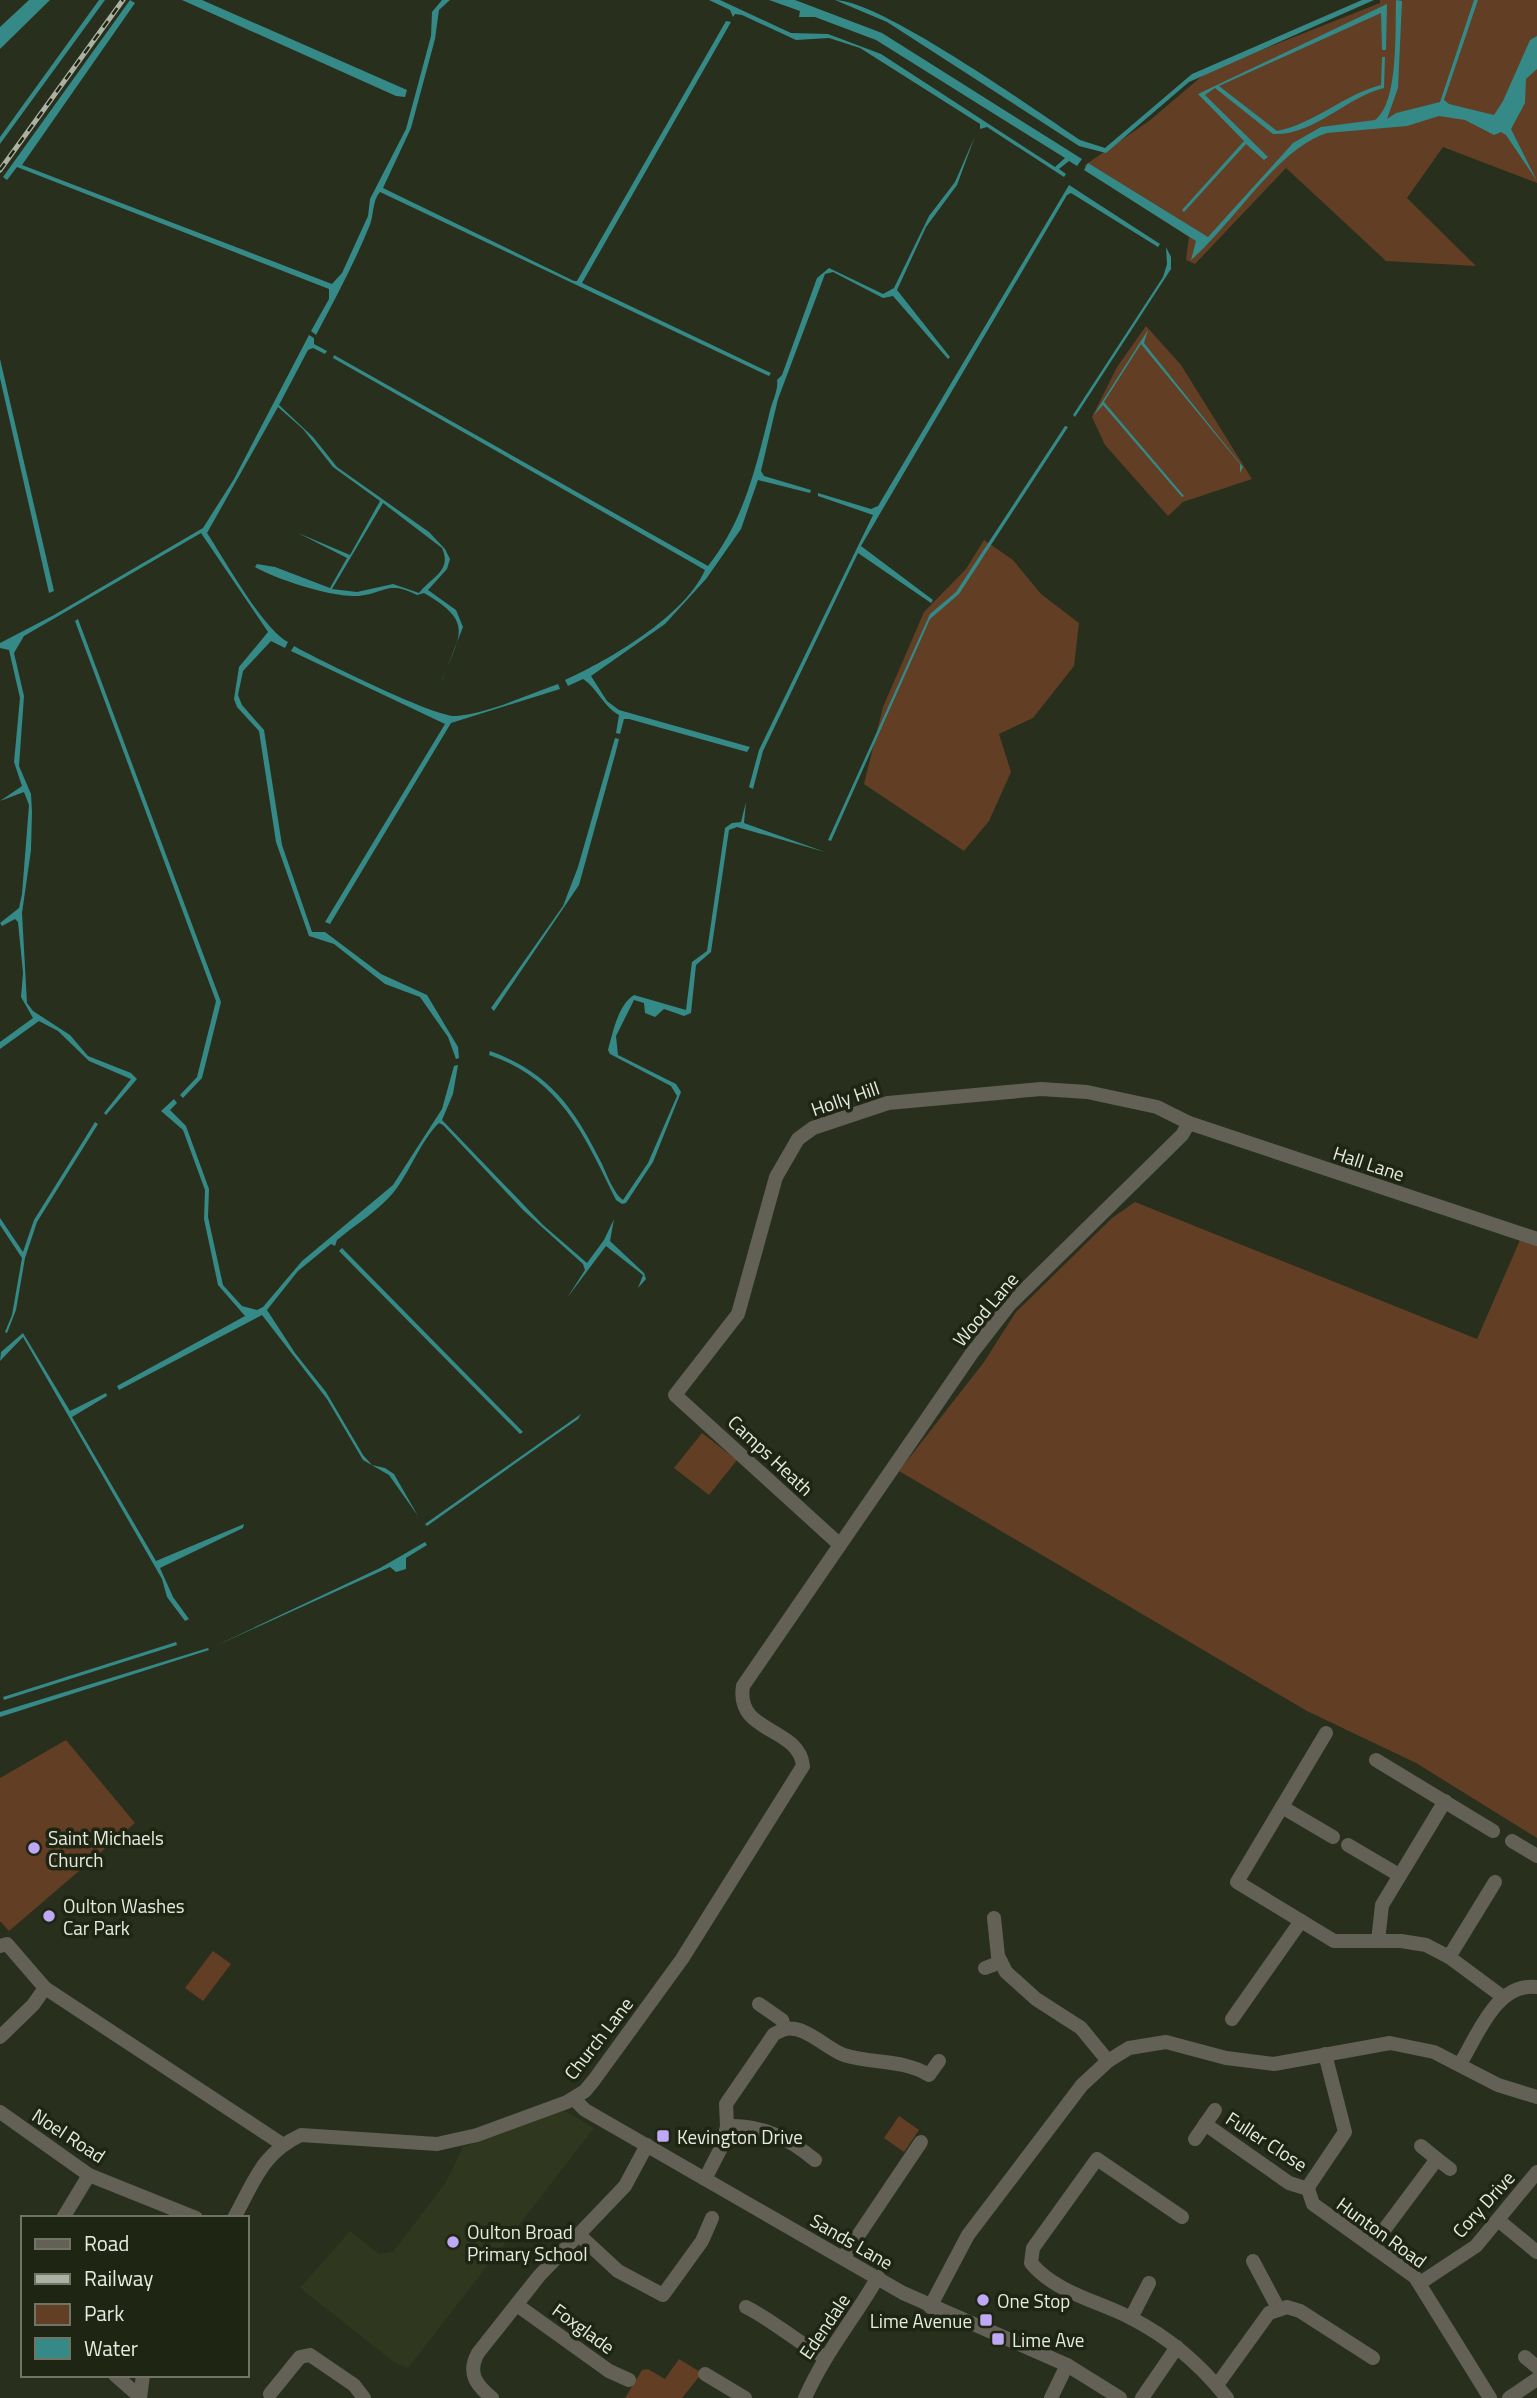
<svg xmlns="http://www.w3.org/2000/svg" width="1537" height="2398" font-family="'Titillium Web',sans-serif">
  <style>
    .built { fill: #2f381f }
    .green { fill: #613e24 }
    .water { fill: #358987; fill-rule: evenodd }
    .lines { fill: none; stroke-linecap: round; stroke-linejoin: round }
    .minor { stroke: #636056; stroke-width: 14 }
    .rail-casing { stroke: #abb1a3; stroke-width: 5 }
    .rail { stroke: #1f2513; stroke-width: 2.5; stroke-dasharray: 8; stroke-linecap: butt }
    .poi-dot { fill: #bfa9f4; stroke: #1f2513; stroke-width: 2.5 }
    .labels { text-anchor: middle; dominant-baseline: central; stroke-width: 7; stroke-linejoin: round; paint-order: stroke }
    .street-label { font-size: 19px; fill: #e6ebdf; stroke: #1f2513 }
    .poi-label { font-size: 19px; fill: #e6ebdf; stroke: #1f2513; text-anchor: start }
  </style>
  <rect width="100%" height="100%" fill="#282f1d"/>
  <!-- built -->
  <polygon class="built" points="563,2110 594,2128 408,2368 394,2362 300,2288 350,2231 379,2254 393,2252 446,2182 463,2147"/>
  <!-- green -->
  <g class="green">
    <polygon points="1380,0 1537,0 1537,183 1443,147 1407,198 1476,266 1386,261 1286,168 1195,264 1186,260 1189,237 1085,170 1085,165 1149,121 1208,71 1380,3"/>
    <polygon points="1146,326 1181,365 1252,479 1183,502 1168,516 1105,445 1092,417 1117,367"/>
    <polygon points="984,540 1013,560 1041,594 1079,623 1074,666 1033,718 999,734 1011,772 989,821 964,851 864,784 883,707 924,612 966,569"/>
    <polygon points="1135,1202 1477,1339 1520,1240 1537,1246 1537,1838 1416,1763 1307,1711 899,1471 984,1362 1016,1312 1112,1218"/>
    <polygon points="702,1433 737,1460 709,1495 674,1468"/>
    <polygon points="66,1740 135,1823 9,1931 0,1921 0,1778"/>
    <polygon points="213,1951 231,1964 203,2001 185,1988"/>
    <polygon points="899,2116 919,2130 904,2152 884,2138"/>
    <polygon points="679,2359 702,2373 682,2398 625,2398 642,2370 648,2369 665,2379"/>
  </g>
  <!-- water -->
  <g class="water">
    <polygon points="29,0 50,0 0,49 0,27"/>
    <polygon points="99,0 105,0 0,144 0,137"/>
    <path d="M130,0l5,3 -113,162 310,119 10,-11 26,-57 2,-17 36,-70 25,-93 1,-24 10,-12h8l-11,10 -4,29 -24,89 -28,60 191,93h3l149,-260 5,1 -149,261 189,90 -2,3 -389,-184c-8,8 -6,25 -11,35 -15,37 -34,72 -53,108l-5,-4 18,-32v-10l-312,-122 -10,13 -4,-3z"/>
    <polygon points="182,0 202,0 407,90 405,97 396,96"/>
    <polygon points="709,0 720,0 791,33 828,34 881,54 1055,167 1065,158 876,40 815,17 799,17 800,11 769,0 795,0 882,33 1082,159 1077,166 1069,161 1059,169 1066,174 1064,177 987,127 980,129 980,124 860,48 829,38 796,40 742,15 735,14 733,17 730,10"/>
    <path d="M835,0c45,0 200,110 245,140l25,8 87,-74 170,-74h12l-185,82 -83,71 -27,-7 -192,-124z"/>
    <path d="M1396,0l6,1 -4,87 -11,31 9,-6 44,-11 34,-102h4l-34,100 5,4 45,11 9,-14 27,-61 7,-4v33l-11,10 -1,24 -14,26 26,52 -31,-46 -5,-3 -7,3 -29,-15 -26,-4 -32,10 -80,7c-49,15 -95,92 -136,127l5,-19 -112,-71 4,-7 120,74 85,-94 28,-16 54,-7c24,-17 20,-92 21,-120z"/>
    <path d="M1387,4l-1,46h-4l-1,-37 -162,73 58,45c39,-8 66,-36 104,-46l1,-28h3l-1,31c-38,9 -70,48 -111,46l-58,-46 -10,7 63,62 -4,3 -18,-16 -62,68 -2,-2 62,-69 -46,-47z"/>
    <path d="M975,136l-18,49 -31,42 -29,63 53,67 -2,2 -55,-63 -10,2 -50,-26 -8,2 -47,125 -17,72 3,5 47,14 -1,3 -52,-13 -17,49 -35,50 -41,45 -74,52 16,25 12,9 131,37 -3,5 -118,-33h-5l-4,15 -4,-1 3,-18c-16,-9 -21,-26 -36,-36l-15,7 -3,-6c44,-20 120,-64 140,-110l-372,-212 1,-3 374,211c36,-46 47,-96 61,-151 2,-11 10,-26 8,-35l5,-5 35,-97 12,-10 54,26 11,-6 35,-72 26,-34z"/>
    <polygon points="1069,185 1160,244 1158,247 1071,193 1067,195 861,546 933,600 931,603 858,553 763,751 753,789 749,787 759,750 873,515 818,496 818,493 871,509 878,506"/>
    <polygon points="1166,247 1171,257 1171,269 1075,417 1073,415 1163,277 1167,264"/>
    <polygon points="1148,330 1144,343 1243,467 1240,473 1240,464 1141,344 1104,402 1184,496 1182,497 1103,405 1093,416"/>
    <path d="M309,335l5,3v6l13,7 -2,3 -12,-6 -5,2 -29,55 34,32 24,30 92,65 16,17 5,10 -3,10 -19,21 28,20 7,17 -22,56c18,-48 35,-60 -17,-90l-7,2c-31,-16 -33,0 -62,1 -23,1 -80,-17 -100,-29l2,-3 18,3 55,21 17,-30 -49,-25 52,22 30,-54 -47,-34 -30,-38 -25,-22 -71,126c18,27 55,95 81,109l-3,6 -14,-7 -28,30 -5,24 4,10 22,25 18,115 30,87h13l56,42 46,21 31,52 1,11 -3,1 -8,-22 -28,-40 -35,-13 -51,-40 -25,-8 -33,-94 -17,-111 -22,-24 -3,-8 5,-32 29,-35 -67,-99 -177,103 -10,17 10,43 -5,70 12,28 1,18 -1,38 -9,63 5,90 6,8 37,24 18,21 43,17 6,6 -31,36 -2,-2 27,-34 -42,-18 -31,-30 -19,-10 -39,28v-7l33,-24 -12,-21 2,-24 -5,-51 -3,-3 -13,7 -2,-3 19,-15 3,-14 7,-89 -5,-13 -24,9 22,-15 -8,-24 6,-64 -11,-48 -9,-2v-5l54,-28 149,-87 31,-49zM383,503l59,45c10,23 -9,28 -23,45l-26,-9 -36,8 -25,-3z"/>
    <polygon points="0,359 54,591 49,593 0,378"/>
    <polygon points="1065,426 1068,427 959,594 930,619 831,841 828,840 930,614 956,592"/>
    <polygon points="78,619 221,1002 202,1078 183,1098 180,1095 197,1077 216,1001 75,621"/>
    <path d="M294,646c23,13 142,72 162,70 34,-3 70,-21 102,-32l2,5 -109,34 -121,201 -5,-2 120,-198 -154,-73z"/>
    <polygon points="615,738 619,739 615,755 579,885 494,1011 491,1008 563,906 578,867"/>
    <path d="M746,802l-2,21 81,29 -88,-25 -8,3 -18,122 -15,13 -5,48 -7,3 -20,-7 -9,8 -10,-4 -1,-10 -10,-3 -18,36 2,19 58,29 5,8 -28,70 -27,41 -4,1 -6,-4c-31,-63 -55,-121 -127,-145l1,-4c60,22 84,57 112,113 5,11 12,30 21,36l25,-37 29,-67 -6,-10 -61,-32 -2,-4c5,-18 10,-45 26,-55l52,15 6,-48 15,-11 18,-123 7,-5 9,-1z"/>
    <path d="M458,1065l-5,29 -11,26 101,105 44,38 17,-23 10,-21 -4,22 34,32 2,6 -8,9 5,-13 -37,-29 -39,52 18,-28 -2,-6 -60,-54 -80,-85 -4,-2c-18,17 -29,49 -46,70 -15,18 -38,32 -56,47l-2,6 -4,-2 -33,27 -31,39 28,43 31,39 37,63 9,10 13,3 9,6 24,42 -29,-41 -26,-15 -36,-61 -65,-84 -143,75 -2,-4 128,-70 -27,-31 -14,-66 1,-29 -22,-60 -22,-19 13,-12 3,4 -7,7 16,16 23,63 -1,28 15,68 19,21 15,4 6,-3 39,-46 91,-76 49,-76 12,-43z"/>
    <polygon points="95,1122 98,1124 37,1222 25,1258 16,1310 7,1333 5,1332 12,1315 22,1258 0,1225 0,1218 23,1252 34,1220"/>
    <polygon points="342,1248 523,1432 520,1434 339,1251"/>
    <polygon points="23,1333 70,1411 106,1393 107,1396 72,1417 156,1561 244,1524 243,1528 160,1568 173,1597 189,1619 185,1621 167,1597 162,1579 23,1337 0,1361 1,1352"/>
    <polygon points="581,1414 578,1419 427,1526 425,1524"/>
    <polygon points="425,1542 427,1545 406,1558 406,1569 396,1572 390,1567 213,1647 380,1568"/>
    <polygon points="176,1642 177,1645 4,1700 3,1697"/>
    <polygon points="208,1648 209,1650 0,1717 0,1712"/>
  </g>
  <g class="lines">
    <!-- minor -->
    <g class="minor">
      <polyline points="839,1544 675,1395 738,1314 776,1177 798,1139 813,1128 888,1103 1041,1089 1087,1092 1157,1107 1189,1123 1537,1239"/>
      <polyline points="1326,1733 1237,1882 1334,1941 1401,1941 1426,1945 1449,1957 1503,1997"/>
      <polyline points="1376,1760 1493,1831"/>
      <polyline points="1282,1807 1333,1837"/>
      <polyline points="1512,1841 1537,1856"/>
      <polyline points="1348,1845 1399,1875"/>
      <polyline points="994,1918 998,1956 1006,1972 1036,1999 1081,2028 1108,2061"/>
      <polyline points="1378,1941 1382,1905 1445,1801"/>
      <polyline points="0,1946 7,1944 45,1988 282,2144"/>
      <polyline points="1449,1957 1495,1882"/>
      <polyline points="985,1968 1001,1962"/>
      <path d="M759,2004l23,16 3,9c21,-4 40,19 59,26 29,9 58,4 85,20l10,-14"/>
      <polyline points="1232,2019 1301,1921"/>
      <polyline points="0,2037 33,2005 45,1988"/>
      <polyline points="1325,2054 1345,2132 1310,2184 1308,2189 1313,2204 1415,2277 1490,2398"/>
      <path d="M1460,2064c18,-29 36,-82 77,-77"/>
      <polyline points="574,2099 585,2110 903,2293 1067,2365 1120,2398"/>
      <polyline points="0,2112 89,2175 196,2218"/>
      <polyline points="1205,2124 1289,2183 1308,2189"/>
      <path d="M727,2126c36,-1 61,12 88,34"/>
      <polyline points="1195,2139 1215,2110"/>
      <polyline points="1437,2159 1450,2169"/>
      <polyline points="705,2179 723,2144 727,2126 726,2104 774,2034 785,2029"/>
      <path d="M1182,2217l-85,-58 -64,89 -2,15c25,30 67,38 100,55 39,20 69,46 96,80"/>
      <polyline points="63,2218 89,2175"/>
      <path d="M234,2218c20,-36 28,-65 67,-83l136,9 40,-9 90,-33 18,-11 9,-11 88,-121 121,-193c-4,-40 -68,-32 -60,-80l229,-333 38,-49 172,-169 7,-12"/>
      <polyline points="1498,2220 1537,2252"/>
      <polyline points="579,2235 618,2271 663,2295 702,2241 712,2218"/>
      <polyline points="1372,2246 1437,2159 1421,2146"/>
      <polyline points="843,2258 921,2142"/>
      <polyline points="1253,2261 1278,2308"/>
      <polyline points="1420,2283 1476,2246 1537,2172"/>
      <polyline points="517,2305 609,2371 629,2380"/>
      <path d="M746,2307c28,14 51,35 78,50"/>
      <polyline points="930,2307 968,2235 1082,2085 1108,2061 1129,2048 1166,2042 1226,2058 1274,2064 1390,2043 1434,2052 1498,2085 1537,2097"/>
      <polyline points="1131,2318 1149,2283"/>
      <polyline points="1525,2357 1537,2367"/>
      <polyline points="705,2374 745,2398"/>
      <polyline points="115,2375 139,2396"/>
      <polyline points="1217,2385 1269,2313 1287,2307 1300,2311 1373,2358"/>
      <polyline points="270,2394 300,2357 310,2355 354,2385 364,2398"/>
      <polyline points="140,2398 143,2375"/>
      <path d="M492,2398c-16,-13 -25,-25 -14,-45l61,-77 86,-90 22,-41"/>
      <path d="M805,2398c19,-44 49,-79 73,-121"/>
      <polyline points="1051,2398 1067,2365"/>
      <polyline points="1142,2398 1177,2347"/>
      <polyline points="1509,2398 1537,2379"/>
    </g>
    <defs>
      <polyline id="rail" points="0,170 123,0"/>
    </defs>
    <!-- rail casing -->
    <use href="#rail" class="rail-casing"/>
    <!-- rail -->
    <use href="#rail" class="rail"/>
  </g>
  <!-- markers -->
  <g class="poi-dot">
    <circle cx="34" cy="1848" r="7"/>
    <circle cx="49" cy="1916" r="7"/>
    <rect x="656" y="2129" width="14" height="14" rx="3.5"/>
    <circle cx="453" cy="2242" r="7"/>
    <circle cx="983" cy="2300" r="7"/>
    <rect x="979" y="2313" width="14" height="14" rx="3.5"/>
    <rect x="991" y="2332" width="14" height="14" rx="3.5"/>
  </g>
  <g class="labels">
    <!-- street labels -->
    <g class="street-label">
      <text transform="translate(845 1098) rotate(-19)">Holly Hill</text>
      <text transform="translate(1369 1163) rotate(18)">Hall Lane</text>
      <text transform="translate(985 1309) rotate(-50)">Wood Lane</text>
      <text transform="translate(771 1455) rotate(43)">Camps Heath</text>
      <text transform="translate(598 2038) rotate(-52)">Church Lane</text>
      <text transform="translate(69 2135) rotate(33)">Noel Road</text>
      <text transform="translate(1267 2141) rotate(33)">Fuller Close</text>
      <text transform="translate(1483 2204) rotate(-48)">Cory Drive</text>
      <text transform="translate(1382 2232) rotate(36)">Hunton Road</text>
      <text transform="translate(852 2241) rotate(30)">Sands Lane</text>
      <text transform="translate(824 2326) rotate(-56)">Edendale</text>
      <text transform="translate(584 2328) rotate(36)">Foxglade</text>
    </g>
    <!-- poi labels -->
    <g class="poi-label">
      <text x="48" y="1837">Saint Michaels<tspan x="48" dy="22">Church</tspan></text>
      <text x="63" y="1905">Oulton Washes<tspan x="63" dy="22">Car Park</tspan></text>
      <text x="677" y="2136">Kevington Drive</text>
      <text x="467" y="2231">Oulton Broad<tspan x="467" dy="22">Primary School</tspan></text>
      <text x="997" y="2300">One Stop</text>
      <text x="972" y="2320" text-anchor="end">Lime Avenue</text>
      <text x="1012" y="2339">Lime Ave</text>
    </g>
  </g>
  <!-- legend -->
  <rect x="21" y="2216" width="228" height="161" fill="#1f2513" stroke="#6f7465" stroke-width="2"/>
  <rect x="35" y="2239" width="35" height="10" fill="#636056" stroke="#6f7465" stroke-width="2"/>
  <text x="84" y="2251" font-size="21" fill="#e6ebdf">Road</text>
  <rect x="35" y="2274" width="35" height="10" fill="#abb1a3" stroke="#6f7465" stroke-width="2"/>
  <text x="84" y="2286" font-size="21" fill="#e6ebdf">Railway</text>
  <rect x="35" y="2304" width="35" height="21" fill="#613e24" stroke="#6f7465" stroke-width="2"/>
  <text x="84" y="2321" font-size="21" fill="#e6ebdf">Park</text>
  <rect x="35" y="2338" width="35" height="21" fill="#358987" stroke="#6f7465" stroke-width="2"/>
  <text x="84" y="2356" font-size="21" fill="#e6ebdf">Water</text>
</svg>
